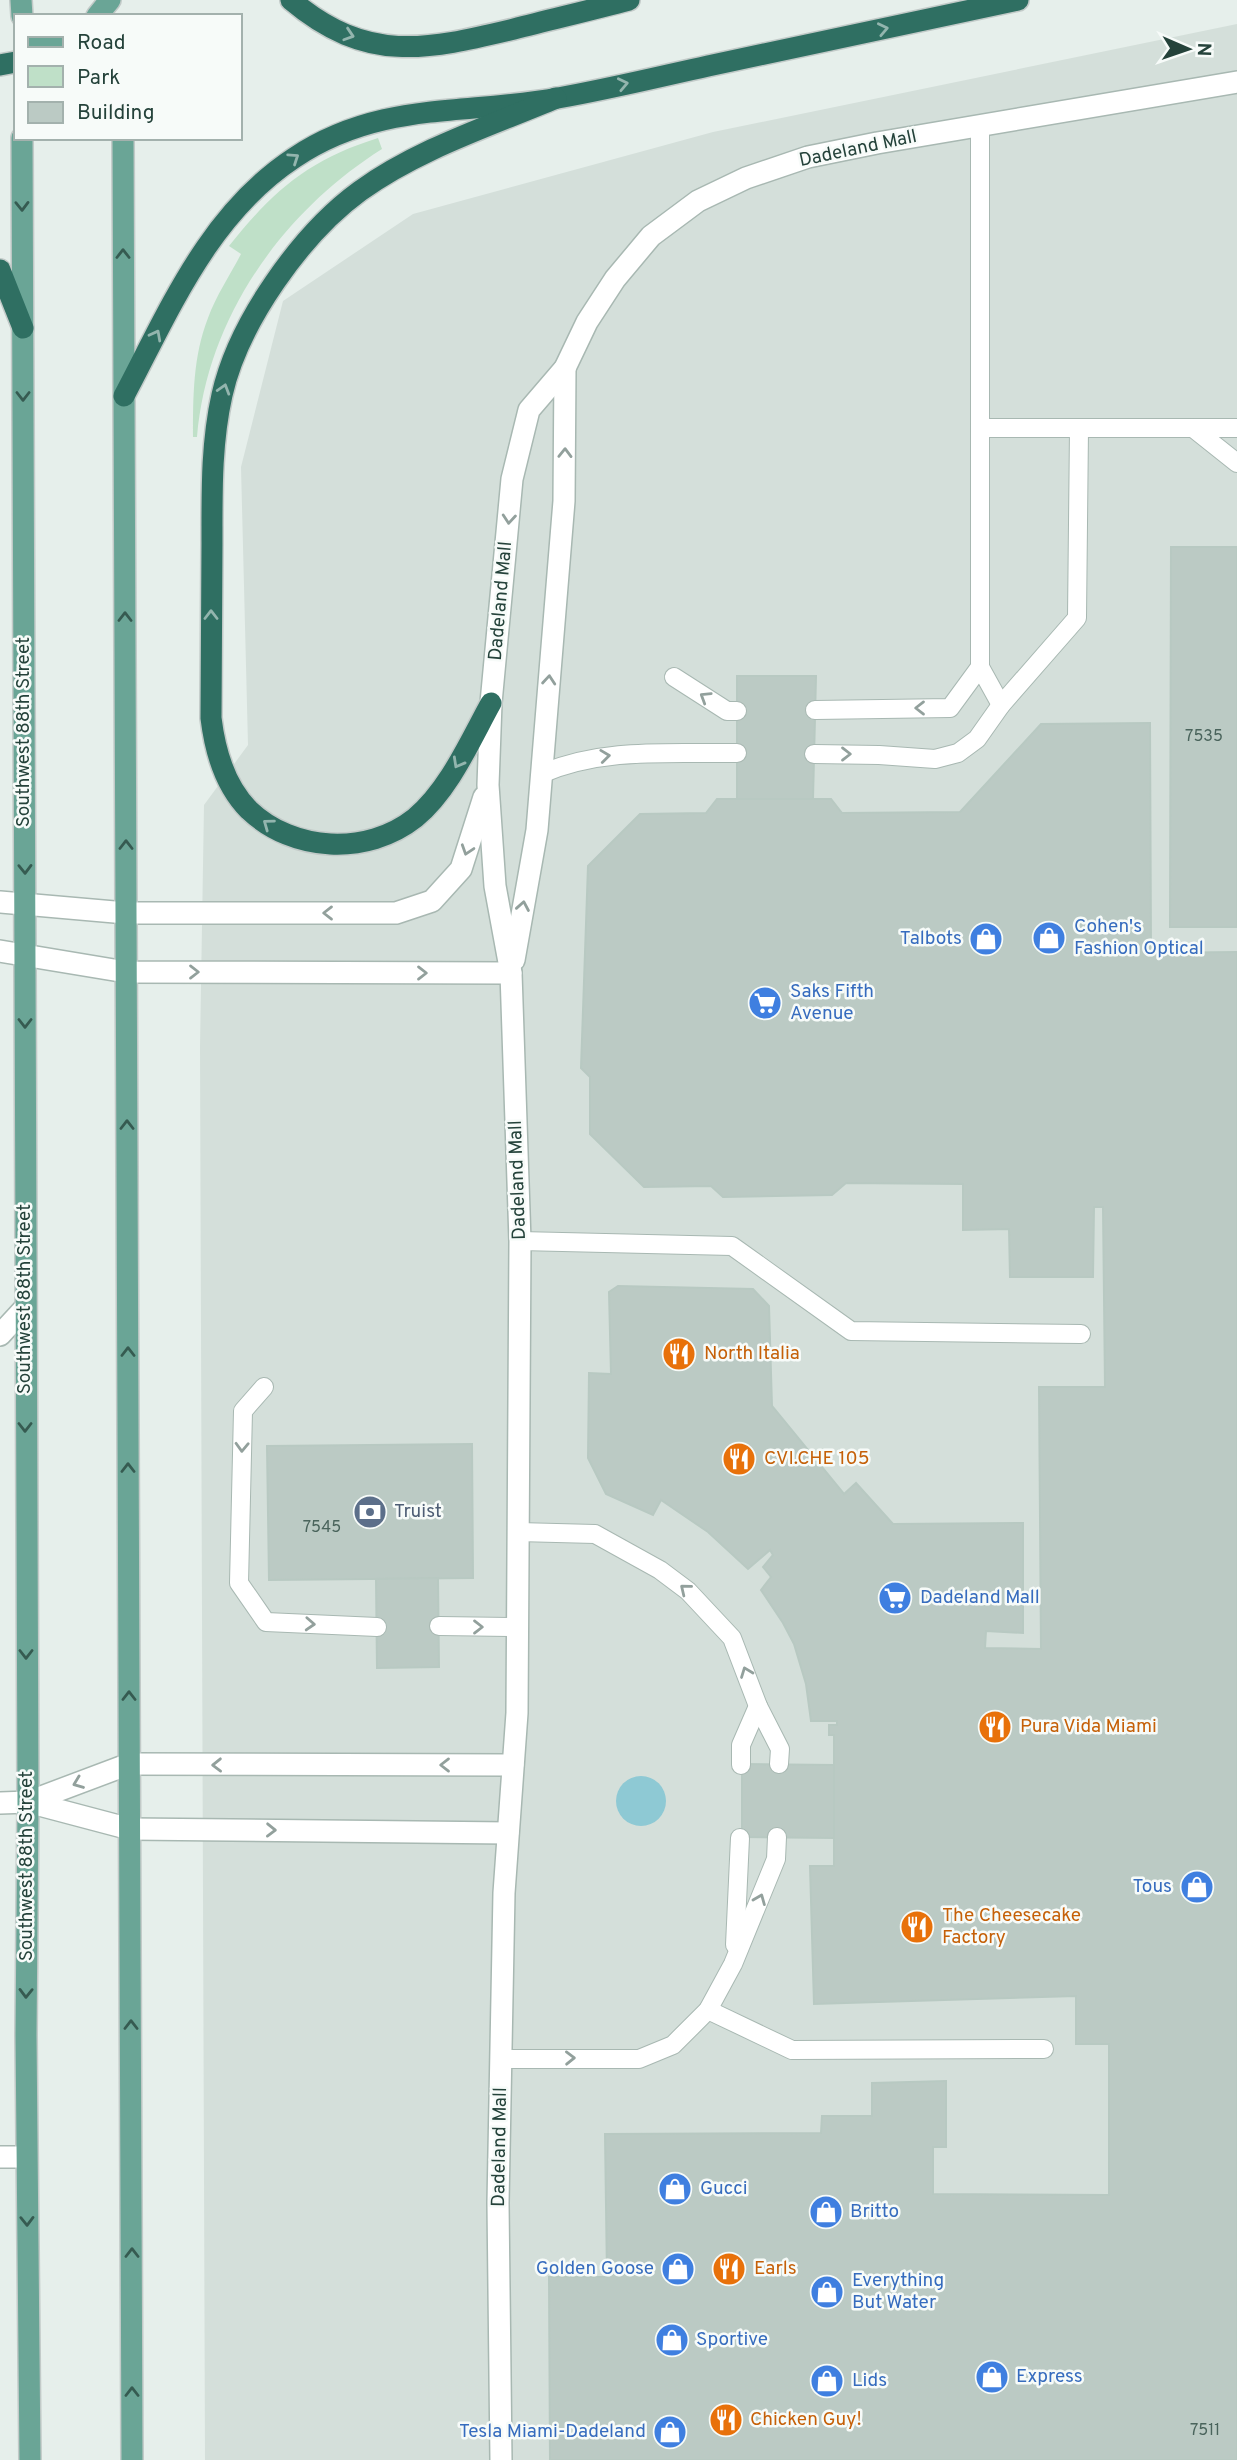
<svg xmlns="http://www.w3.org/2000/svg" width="1237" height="2460" font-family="Overpass,sans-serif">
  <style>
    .built { fill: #d4dfda }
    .green { fill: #bfe0c8 }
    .water { fill: #8ec9d4 }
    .building { fill: #bbcac4; stroke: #b8c9c2; stroke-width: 2 }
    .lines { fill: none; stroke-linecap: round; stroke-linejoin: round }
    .service-casing { stroke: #a8b8b2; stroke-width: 20 }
    .minor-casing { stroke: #a8b8b2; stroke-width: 24 }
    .tertiary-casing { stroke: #a8b8b2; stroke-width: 24 }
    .primary-casing { stroke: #c2cac8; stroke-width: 24 }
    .motorway-casing { stroke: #c2cac8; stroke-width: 24 }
    .service { stroke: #fff; stroke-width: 18 }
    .minor { stroke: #fff; stroke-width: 21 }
    .tertiary { stroke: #fff; stroke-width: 21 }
    .primary { stroke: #6aa596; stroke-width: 21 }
    .motorway { stroke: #2f6f62; stroke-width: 21 }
    .oneway { stroke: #93b5ae }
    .oneway2 { stroke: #365b51 }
    .oneway3 { stroke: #92a09c }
    .labels { text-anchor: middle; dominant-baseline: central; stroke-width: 5; stroke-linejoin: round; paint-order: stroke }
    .number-label { font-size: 16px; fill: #4a645c }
    .street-label { font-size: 19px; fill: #24423a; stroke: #f7fbf9 }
    .shop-label { font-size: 19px; fill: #366cbe; stroke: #f7fbf9; text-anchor: start }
    .food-label { font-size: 19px; fill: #c56008; stroke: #f7fbf9; text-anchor: start }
    .service-label { font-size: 19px; fill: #4e5e75; stroke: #f7fbf9; text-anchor: start }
  </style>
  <rect width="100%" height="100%" fill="#e6efeb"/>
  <!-- built -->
  <polygon class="built" points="1237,24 1237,2460 205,2460 200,1047 204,805 248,745 241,467 283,301 413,214 713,132"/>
  <!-- green -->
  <path class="green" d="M378,138l4,11c-100,63 -175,169 -185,288h-4c0,-40 0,-81 15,-119 8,-22 22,-43 33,-64l-12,-8c45,-56 79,-86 149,-108z"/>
  <!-- water -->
  <circle class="water" cx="641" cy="1801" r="25"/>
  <!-- building -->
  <g class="building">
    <polygon points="1171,547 1237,547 1237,927 1170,927"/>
    <polygon points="737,676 816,676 813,799 737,799"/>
    <polygon points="1150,723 1151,953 1237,952 1237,2460 550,2460 549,2277 607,2277 605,2134 821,2133 822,2116 872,2116 872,2083 946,2081 946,2147 933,2147 933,2194 1109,2195 1109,2044 1076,2044 1076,1996 814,2004 810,1866 834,1866 834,1735 829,1735 829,1725 837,1725 837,1721 811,1721 806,1684 794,1644 783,1623 761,1590 771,1577 763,1567 773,1555 770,1550 748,1569 708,1532 661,1500 653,1515 606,1494 588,1458 589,1373 611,1374 609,1292 618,1286 753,1289 769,1306 772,1406 844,1494 856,1483 893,1524 1023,1523 1023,1633 986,1631 985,1648 1041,1649 1039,1387 1105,1387 1103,1207 1094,1207 1093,1277 1010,1277 1009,1229 963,1230 963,1184 846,1183 832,1195 723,1197 711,1186 644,1187 590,1134 590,1077 581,1068 588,866 640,814 706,813 717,799 831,799 842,813 960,812 1041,724"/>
    <polygon points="472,1444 473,1578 269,1580 267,1446"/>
    <polygon points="438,1578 439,1667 377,1668 376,1579"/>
    <polygon points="742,1764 834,1765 834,1838 742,1837"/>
  </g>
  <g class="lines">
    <defs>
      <g id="service">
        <polyline points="980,125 980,667 1001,705"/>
        <polyline points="980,428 1237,428"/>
        <polyline points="1193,428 1237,463"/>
        <polyline points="674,677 727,711 737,711"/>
        <polyline points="815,710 950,708 980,667"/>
        <polyline points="814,754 879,755 935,759 958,753 977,739 1001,705 1077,618 1079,429"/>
        <path d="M541,774c63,-27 129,-20 196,-21"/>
        <polyline points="520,1241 732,1246 851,1331 1081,1334"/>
        <polyline points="264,1387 243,1411 239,1583 266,1622 377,1627"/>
        <polyline points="518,1532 595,1534 660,1570 688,1591 732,1638 758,1706 780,1749 779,1764"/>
        <polyline points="439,1626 517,1627"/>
        <polyline points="741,1765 741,1745 758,1706"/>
        <polyline points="735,1945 740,1838"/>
        <polyline points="708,2010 792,2050 1044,2049"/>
        <polyline points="502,2059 639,2059 673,2045 708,2010 733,1964 776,1859 777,1837"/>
      </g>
      <g id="minor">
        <polyline points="0,902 126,913 396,913 432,901 461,869 484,797"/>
        <polyline points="0,951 126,972 511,973"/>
        <polyline points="514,960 537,830 564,501 565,368"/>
        <polyline points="0,1335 24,1309"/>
        <polyline points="129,1764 513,1765"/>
        <polyline points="130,1829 508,1833"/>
        <polyline points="0,2157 26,2157"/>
        <polyline points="501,2460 498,2203 504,1893 517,1713 520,1241 511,973 495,886 488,785 491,703 512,479 529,410 565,368 587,322 615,279 651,236 698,201 746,178 808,157 877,143 1237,82"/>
      </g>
      <g id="tertiary">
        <polyline points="28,1802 129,1764"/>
        <polyline points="0,1803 28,1802 130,1829"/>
      </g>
      <g id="primary">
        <polyline points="21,0 22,16"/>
        <polyline points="97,16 110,0"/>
        <polyline points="22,138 28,1802 26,2035 30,2460"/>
        <polyline points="123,138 132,2460"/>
      </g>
      <g id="motorway">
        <path d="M291,0c76,64 135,50 223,29 39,-10 77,-19 115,-29"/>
        <polyline points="0,65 16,62"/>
        <polyline points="0,270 23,328"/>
        <path d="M124,396c46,-87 85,-182 170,-238 85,-57 171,-43 264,-60 51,-9 100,-21 150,-32 104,-22 207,-44 310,-66"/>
        <path d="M491,703c-21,38 -42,87 -76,115 -48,38 -122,34 -166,-8 -24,-24 -34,-59 -38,-92 0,-58 1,-117 1,-175 0,-50 -1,-99 10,-148 16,-72 79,-161 138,-204 58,-42 130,-65 196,-93"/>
      </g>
    </defs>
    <!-- service casing -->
    <use href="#service" class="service-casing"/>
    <!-- minor casing -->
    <use href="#minor" class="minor-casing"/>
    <!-- tertiary casing -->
    <use href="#tertiary" class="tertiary-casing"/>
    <!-- primary casing -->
    <use href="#primary" class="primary-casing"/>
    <!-- motorway casing -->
    <use href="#motorway" class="motorway-casing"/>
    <!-- service -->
    <use href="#service" class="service"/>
    <!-- minor -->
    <use href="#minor" class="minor"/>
    <!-- tertiary -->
    <use href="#tertiary" class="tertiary"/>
    <!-- primary -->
    <use href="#primary" class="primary"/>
    <!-- motorway -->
    <use href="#motorway" class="motorway"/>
  </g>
  <!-- one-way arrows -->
  <defs><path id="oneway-chevron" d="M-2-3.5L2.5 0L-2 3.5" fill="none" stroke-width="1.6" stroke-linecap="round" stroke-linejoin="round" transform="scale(1.75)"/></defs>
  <g class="oneway">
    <use href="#oneway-chevron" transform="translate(883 29) rotate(-12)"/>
    <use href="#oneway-chevron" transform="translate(349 35) rotate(18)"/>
    <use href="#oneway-chevron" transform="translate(623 84) rotate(-12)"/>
    <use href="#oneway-chevron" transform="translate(294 158) rotate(-34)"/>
    <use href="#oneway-chevron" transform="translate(156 335) rotate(-62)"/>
    <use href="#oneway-chevron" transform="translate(224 389) rotate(-73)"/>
    <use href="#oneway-chevron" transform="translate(211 615) rotate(-90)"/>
    <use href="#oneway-chevron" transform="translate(458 763) rotate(119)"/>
    <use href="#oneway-chevron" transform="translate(268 824) rotate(-144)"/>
  </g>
  <g class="oneway2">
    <use href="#oneway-chevron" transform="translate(22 206) rotate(89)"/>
    <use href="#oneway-chevron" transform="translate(123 254) rotate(-90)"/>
    <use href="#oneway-chevron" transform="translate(23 396) rotate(90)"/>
    <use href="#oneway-chevron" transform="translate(125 617) rotate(-90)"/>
    <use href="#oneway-chevron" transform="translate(126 845) rotate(-90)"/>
    <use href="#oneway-chevron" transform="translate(25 869) rotate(89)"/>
    <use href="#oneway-chevron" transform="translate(25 1023) rotate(90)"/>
    <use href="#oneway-chevron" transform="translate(127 1125) rotate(-90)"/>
    <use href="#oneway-chevron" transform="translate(128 1352) rotate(-90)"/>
    <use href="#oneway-chevron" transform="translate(25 1427) rotate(90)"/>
    <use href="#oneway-chevron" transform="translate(128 1468) rotate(-90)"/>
    <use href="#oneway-chevron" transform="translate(26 1654) rotate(90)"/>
    <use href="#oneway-chevron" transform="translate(129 1696) rotate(-90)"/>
    <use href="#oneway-chevron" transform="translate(26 1993) rotate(91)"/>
    <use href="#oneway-chevron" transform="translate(131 2025) rotate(-90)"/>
    <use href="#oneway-chevron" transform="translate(27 2221) rotate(89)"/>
    <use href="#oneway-chevron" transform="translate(132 2253) rotate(-90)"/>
    <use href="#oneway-chevron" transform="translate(132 2392) rotate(-90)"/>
  </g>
  <g class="oneway3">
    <use href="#oneway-chevron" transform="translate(565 453) rotate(-89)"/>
    <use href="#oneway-chevron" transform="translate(509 519) rotate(95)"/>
    <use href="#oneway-chevron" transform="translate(549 680) rotate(-85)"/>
    <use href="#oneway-chevron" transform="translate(705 697) rotate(-148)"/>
    <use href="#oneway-chevron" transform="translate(920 708) rotate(180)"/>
    <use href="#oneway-chevron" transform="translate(846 754)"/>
    <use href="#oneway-chevron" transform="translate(605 756) rotate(-7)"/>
    <use href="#oneway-chevron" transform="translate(467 850) rotate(108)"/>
    <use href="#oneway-chevron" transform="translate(523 906) rotate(-80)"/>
    <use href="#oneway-chevron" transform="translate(328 913) rotate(-180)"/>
    <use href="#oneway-chevron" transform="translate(194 972)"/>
    <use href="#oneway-chevron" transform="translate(422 973)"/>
    <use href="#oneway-chevron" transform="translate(242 1447) rotate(92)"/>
    <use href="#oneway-chevron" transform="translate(685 1589) rotate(-141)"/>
    <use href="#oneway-chevron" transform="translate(310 1624) rotate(3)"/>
    <use href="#oneway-chevron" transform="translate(478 1627)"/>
    <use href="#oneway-chevron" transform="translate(746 1672) rotate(-111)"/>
    <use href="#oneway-chevron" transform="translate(217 1765) rotate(179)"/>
    <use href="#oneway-chevron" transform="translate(445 1765) rotate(-180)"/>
    <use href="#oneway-chevron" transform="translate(78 1783) rotate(159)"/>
    <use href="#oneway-chevron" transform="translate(271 1830) rotate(1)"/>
    <use href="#oneway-chevron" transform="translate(760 1899) rotate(-68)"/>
    <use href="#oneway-chevron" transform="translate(570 2058) rotate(-1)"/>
  </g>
  <!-- icons -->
  <defs>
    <symbol id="shop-disc" viewBox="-11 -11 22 22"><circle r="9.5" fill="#3f7fe0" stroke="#f7fbf9"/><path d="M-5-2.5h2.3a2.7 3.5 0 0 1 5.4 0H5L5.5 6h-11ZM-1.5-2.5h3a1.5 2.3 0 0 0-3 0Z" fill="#fff"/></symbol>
    <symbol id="supermarket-disc" viewBox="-11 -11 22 22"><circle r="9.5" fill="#3f7fe0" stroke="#f7fbf9"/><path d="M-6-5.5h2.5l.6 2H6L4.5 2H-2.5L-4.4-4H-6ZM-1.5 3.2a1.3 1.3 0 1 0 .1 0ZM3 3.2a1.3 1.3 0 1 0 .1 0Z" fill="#fff"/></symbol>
    <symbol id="restaurant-disc" viewBox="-11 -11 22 22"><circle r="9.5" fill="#e8710a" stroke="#f7fbf9"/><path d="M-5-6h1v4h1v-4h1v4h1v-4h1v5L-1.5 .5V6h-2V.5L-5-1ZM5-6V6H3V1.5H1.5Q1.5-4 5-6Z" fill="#fff"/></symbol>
    <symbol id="bank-disc" viewBox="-11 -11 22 22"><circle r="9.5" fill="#5c6f8a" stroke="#f7fbf9"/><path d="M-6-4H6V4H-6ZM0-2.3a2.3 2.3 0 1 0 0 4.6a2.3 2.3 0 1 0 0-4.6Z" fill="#fff"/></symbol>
  </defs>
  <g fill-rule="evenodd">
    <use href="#shop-disc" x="1030" y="919" width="38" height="38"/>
    <use href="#shop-disc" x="967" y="920" width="38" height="38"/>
    <use href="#supermarket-disc" x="746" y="984" width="38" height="38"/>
    <use href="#restaurant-disc" x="660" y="1335" width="38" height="38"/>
    <use href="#restaurant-disc" x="720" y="1440" width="38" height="38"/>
    <use href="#bank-disc" x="351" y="1493" width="38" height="38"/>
    <use href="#supermarket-disc" x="876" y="1579" width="38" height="38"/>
    <use href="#restaurant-disc" x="976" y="1708" width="38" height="38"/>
    <use href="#shop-disc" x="1178" y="1868" width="38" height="38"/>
    <use href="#restaurant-disc" x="898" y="1908" width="38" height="38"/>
    <use href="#shop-disc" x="656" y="2170" width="38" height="38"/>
    <use href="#shop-disc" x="807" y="2193" width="38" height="38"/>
    <use href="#shop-disc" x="659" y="2250" width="38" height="38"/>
    <use href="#restaurant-disc" x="710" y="2250" width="38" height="38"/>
    <use href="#shop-disc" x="808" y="2273" width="38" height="38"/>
    <use href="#shop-disc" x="653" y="2321" width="38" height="38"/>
    <use href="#shop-disc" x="973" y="2358" width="38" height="38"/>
    <use href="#shop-disc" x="808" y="2362" width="38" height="38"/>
    <use href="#restaurant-disc" x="707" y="2401" width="38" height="38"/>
    <use href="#shop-disc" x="651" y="2413" width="38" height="38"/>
  </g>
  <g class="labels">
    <!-- number labels -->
    <g class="number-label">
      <text x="1204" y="737">7535</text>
      <text x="322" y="1528">7545</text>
      <text x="1205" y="2431">7511</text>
    </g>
    <!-- street labels -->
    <g class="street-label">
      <text transform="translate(858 149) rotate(-12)">Dadeland Mall</text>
      <text transform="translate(501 601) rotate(-85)">Dadeland Mall</text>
      <text transform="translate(24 732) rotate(-90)">Southwest 88th Street</text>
      <text transform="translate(518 1180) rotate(-92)">Dadeland Mall</text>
      <text transform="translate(25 1299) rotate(-90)">Southwest 88th Street</text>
      <text transform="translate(27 1866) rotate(-90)">Southwest 88th Street</text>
      <text transform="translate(500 2147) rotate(-89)">Dadeland Mall</text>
    </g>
    <!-- shop labels -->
    <g class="shop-label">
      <text x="1074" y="927">Cohen's<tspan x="1074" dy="22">Fashion Optical</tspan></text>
      <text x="962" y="939" text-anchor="end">Talbots</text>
      <text x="790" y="992">Saks Fifth<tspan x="790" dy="22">Avenue</tspan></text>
      <text x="920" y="1598">Dadeland Mall</text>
      <text x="1172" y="1887" text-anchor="end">Tous</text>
      <text x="700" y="2189">Gucci</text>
      <text x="850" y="2212">Britto</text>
      <text x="654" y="2269" text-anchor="end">Golden Goose</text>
      <text x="852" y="2281">Everything<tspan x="852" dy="22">But Water</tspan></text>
      <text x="696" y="2340">Sportive</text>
      <text x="1016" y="2377">Express</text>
      <text x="852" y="2381">Lids</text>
      <text x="646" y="2432" text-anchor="end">Tesla Miami-Dadeland</text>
    </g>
    <!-- food labels -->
    <g class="food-label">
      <text x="704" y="1354">North Italia</text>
      <text x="764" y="1459">CVI.CHE 105</text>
      <text x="1020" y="1727">Pura Vida Miami</text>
      <text x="942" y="1916">The Cheesecake<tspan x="942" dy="22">Factory</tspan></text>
      <text x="754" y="2269">Earls</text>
      <text x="750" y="2420">Chicken Guy!</text>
    </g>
    <!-- service labels -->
    <g class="service-label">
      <text x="394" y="1512">Truist</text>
    </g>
  </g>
  <!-- legend -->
  <rect x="14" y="14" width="228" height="126" fill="#f7fbf9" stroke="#a3b1ad" stroke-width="2"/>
  <rect x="28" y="37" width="35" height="10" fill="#6aa596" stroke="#a3b1ad" stroke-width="2"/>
  <text x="77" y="49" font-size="21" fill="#24423a">Road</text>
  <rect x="28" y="66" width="35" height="21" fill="#bfe0c8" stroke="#a3b1ad" stroke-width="2"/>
  <text x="77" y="84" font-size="21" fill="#24423a">Park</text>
  <rect x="28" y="102" width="35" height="21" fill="#bbcac4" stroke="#a3b1ad" stroke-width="2"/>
  <text x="77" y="119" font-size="21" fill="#24423a">Building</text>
  <!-- north arrow -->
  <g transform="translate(1188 49) rotate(92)" stroke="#f7fbf9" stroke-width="5" paint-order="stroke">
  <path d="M0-5L12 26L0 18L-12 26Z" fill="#24423a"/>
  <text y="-10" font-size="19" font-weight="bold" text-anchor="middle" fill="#24423a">N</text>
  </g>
</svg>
